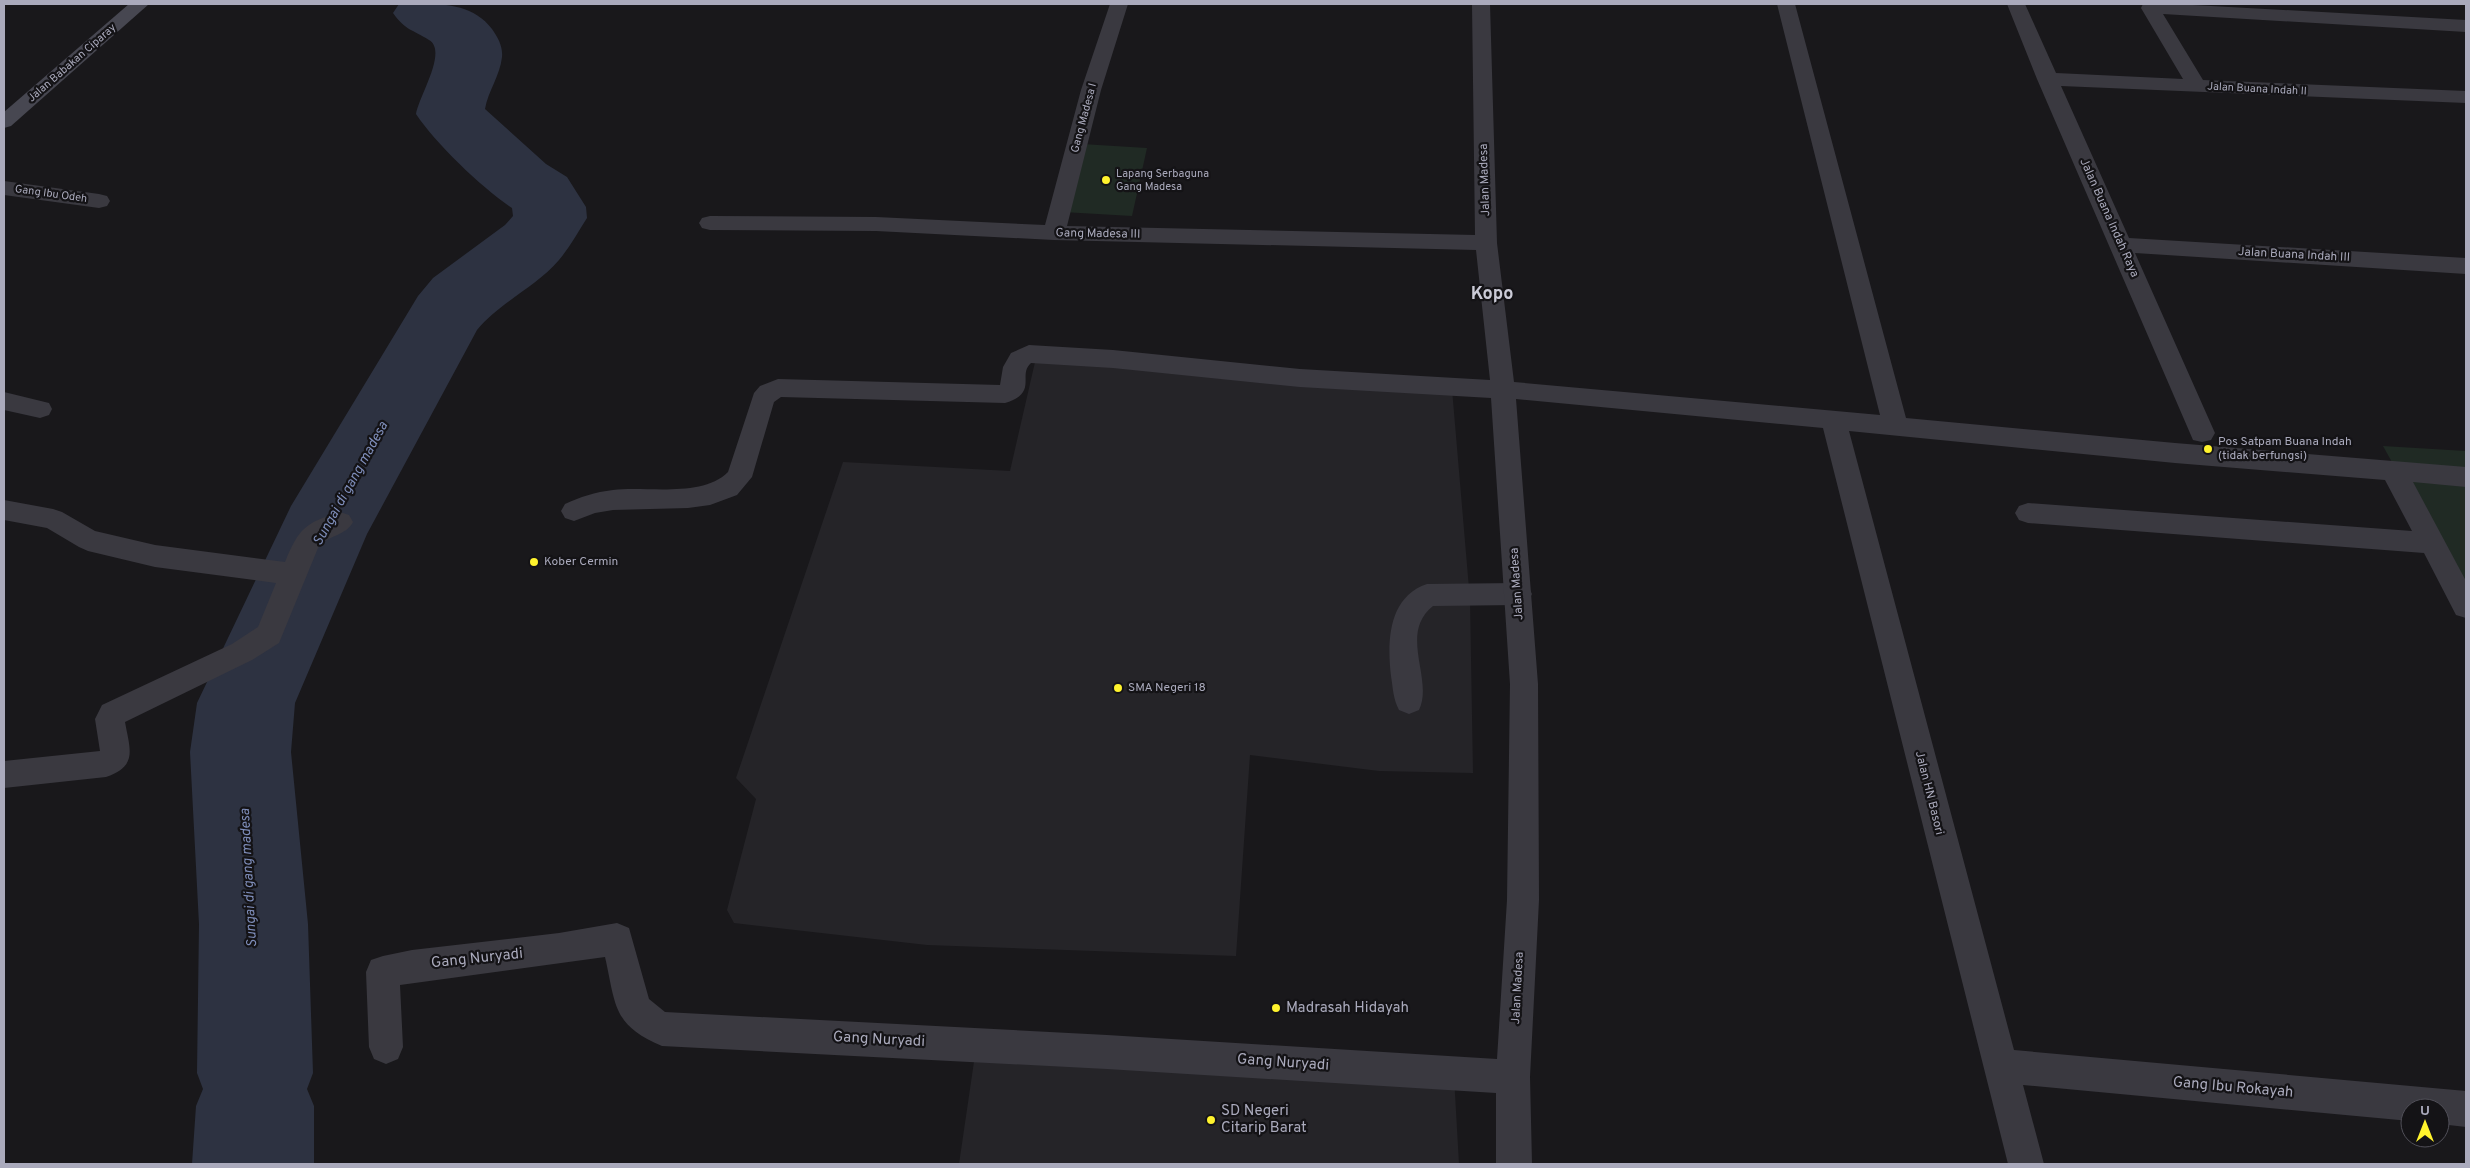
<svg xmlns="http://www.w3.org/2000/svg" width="2470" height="1168" font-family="Overpass,sans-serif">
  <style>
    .built { fill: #252428 }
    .green { fill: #202a24 }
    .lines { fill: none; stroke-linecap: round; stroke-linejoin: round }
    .river { fill: #2d3241; fill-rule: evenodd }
    .lane { fill: #3a3940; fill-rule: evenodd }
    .street { fill: #3a3940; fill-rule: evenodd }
    .secondary { fill: #474751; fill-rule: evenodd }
    .poi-dot { fill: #fff32d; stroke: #141316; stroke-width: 2 }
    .labels { text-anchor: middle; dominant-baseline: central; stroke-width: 4.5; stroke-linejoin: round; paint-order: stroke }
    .far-street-label { font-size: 11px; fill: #aaaabc; stroke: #141316 }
    .far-poi-label { font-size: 11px; fill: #aaaabc; stroke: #141316; text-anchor: start }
    .street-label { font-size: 12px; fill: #aaaabc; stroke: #141316 }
    .poi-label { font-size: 12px; fill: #aaaabc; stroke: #141316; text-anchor: start }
    .water-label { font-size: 14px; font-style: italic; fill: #7e8db9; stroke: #141316 }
    .near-street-label { font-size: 15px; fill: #aaaabc; stroke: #141316 }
    .near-poi-label { font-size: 15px; fill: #aaaabc; stroke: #141316; text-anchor: start }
    .district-label { font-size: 18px; font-weight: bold; fill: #cbcbd7; stroke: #141316 }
  </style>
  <rect width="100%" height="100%" fill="#19181b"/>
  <!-- built -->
  <g class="built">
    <polygon points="1035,362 1452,389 1470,600 1473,773 1379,771 1250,755 1236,956 927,945 734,923 727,910 756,799 736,778 843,462 1010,471"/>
    <polygon points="976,1048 1454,1076 1459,1164 959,1164"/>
  </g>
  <!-- green -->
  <g class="green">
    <polygon points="1082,144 1147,148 1132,216 1063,212"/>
    <polygon points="2383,446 2466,451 2466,595"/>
  </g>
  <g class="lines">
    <!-- river -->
    <path class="river" d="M399,4c34,0 71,-4 93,25 6,9 11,17 10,28 -2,19 -14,34 -17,52l61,55 21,13 19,30 1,11c-9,14 -17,29 -28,42 -23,27 -59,42 -82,70l-110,204 -72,169 -4,49 17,172 5,149 -6,16 7,17v58h-122l4,-58 7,-17 -6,-16 2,-149 -9,-172 7,-49 94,-197 127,-210 15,-18 72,-53 8,-9 -1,-8c-30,-20 -76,-64 -96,-94 3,-18 32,-63 13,-74 -17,-11 -23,-9 -36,-27z"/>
    <!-- lane -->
    <path class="lane" d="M1518,583l10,3 4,8 -4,8 -10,3 -85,1c-35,28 1,73 -14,104l-10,4 -10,-4c-6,-11 -6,-22 -8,-34 -4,-34 -3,-79 36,-92z"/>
    <!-- street -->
    <g class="street">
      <path d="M1110,4h18l-27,86 -34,136 408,9 -3,-231h18l7,239 17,139 366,33 -103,-411h18l111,414 269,25 291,24v20l-53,-5 53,99v37l-10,-3 -32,-62 -396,-30 -9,-3 -4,-7 4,-7 9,-3 384,28 -27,-51 -210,-17 -326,-32 165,619 452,41v36l-26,-3v-16h-30v13l-387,-36 21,79h-36l-185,-736 -307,-29 22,285 1,216 -9,177 2,87h-36v-71l-389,-24 -445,-23c-50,-21 -46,-41 -57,-89l-205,28 3,62 -5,12 -12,5 -12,-5 -5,-12 -3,-75 5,-12 12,-4 29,-6 147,-17 58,-10 12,5 20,71 16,13 442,23 390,24 10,-159 3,-216 -19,-286 -191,-11 -187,-19 -82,-5c-14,12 8,30 -26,40l-224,-6 -7,5 -22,75 -15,18 -27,10 -22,3 -75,2 -18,3 -21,8 -9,-3 -4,-7 4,-7c15,-7 30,-12 48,-14 34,-4 89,8 115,-18l26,-79 6,-7 18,-7 222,6 3,-18 8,-14 18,-8 84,5 187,19 190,11 -14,-130 -422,-10 -178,-9 -166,-1 -8,-2 -3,-5 3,-5 8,-2 166,1 169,8 36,-135z"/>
      <polygon points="2007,4 2025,4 2056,73 2183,79 2141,8 2143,4 2175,4 2466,20 2466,32 2163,14 2203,80 2466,91 2466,103 2061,86 2129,238 2466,258 2466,274 2135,253 2215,433 2211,440 2202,442 2193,440 2037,79"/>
      <polygon points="4,181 99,194 107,196 110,201 107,206 99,208 4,195"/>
      <polygon points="4,392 49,403 52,409 49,415 40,418 4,410"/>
      <path d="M4,500l49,9 9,3 33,19 60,14 130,17c14,-34 20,-39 55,-50l9,3 4,7c-7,14 -26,13 -35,26l-39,95 -27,17 -127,62c5,28 13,44 -19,55l-102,11v-27l96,-10 -5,-32 7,-14 130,-61 26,-17 18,-44 -121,-16 -67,-16 -9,-4 -32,-19 -43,-8z"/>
    </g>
    <!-- secondary -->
    <polygon class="secondary" points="129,4 149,4 11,126 4,128 4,112"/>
  </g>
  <!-- markers -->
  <g class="poi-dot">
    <circle cx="1106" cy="180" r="5"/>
    <circle cx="2208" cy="449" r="5"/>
    <circle cx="534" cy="562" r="5"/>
    <circle cx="1118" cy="688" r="5"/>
    <circle cx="1276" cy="1008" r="5"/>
    <circle cx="1211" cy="1120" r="5"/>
  </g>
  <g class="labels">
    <!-- far-street labels -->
    <g class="far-street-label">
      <text transform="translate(72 63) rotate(-41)">Jalan Babakan Ciparay</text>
      <text transform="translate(2257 89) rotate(3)">Jalan Buana Indah II</text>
      <text transform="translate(1084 118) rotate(-75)">Gang Madesa I</text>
      <text transform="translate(51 194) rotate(8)">Gang Ibu Odeh</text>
    </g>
    <!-- far-poi labels -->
    <g class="far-poi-label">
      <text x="1116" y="174">Lapang Serbaguna<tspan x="1116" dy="13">Gang Madesa</tspan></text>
    </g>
    <!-- street labels -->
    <g class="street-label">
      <text transform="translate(1485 180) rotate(-92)">Jalan Madesa</text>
      <text transform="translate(2109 218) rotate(66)">Jalan Buana Indah Raya</text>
      <text transform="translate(1098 234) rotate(1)">Gang Madesa III</text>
      <text transform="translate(2294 255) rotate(3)">Jalan Buana Indah III</text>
      <text transform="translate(1517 584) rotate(-94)">Jalan Madesa</text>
      <text transform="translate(1929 793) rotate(76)">Jalan HN Basori</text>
      <text transform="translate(1518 988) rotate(-87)">Jalan Madesa</text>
    </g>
    <!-- poi labels -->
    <g class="poi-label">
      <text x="2218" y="442">Pos Satpam Buana Indah<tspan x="2218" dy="14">(tidak berfungsi)</tspan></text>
      <text x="544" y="562">Kober Cermin</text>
      <text x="1128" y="688">SMA Negeri 18</text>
    </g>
    <!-- water labels -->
    <g class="water-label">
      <text transform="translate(351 484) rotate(-61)">Sungai di gang madesa</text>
      <text transform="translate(249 878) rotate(-93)">Sungai di gang madesa</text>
    </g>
    <!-- near-street labels -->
    <g class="near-street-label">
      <text transform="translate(477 959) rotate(-6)">Gang Nuryadi</text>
      <text transform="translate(879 1040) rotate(3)">Gang Nuryadi</text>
      <text transform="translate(1283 1063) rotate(4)">Gang Nuryadi</text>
      <text transform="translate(2233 1088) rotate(5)">Gang Ibu Rokayah</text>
    </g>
    <!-- near-poi labels -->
    <g class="near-poi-label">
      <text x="1286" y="1008">Madrasah Hidayah</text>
      <text x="1221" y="1111">SD Negeri<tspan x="1221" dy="17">Citarip Barat</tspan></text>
    </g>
    <!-- district labels -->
    <g class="district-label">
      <text x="1492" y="294">Kopo</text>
    </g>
  </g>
  <!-- border -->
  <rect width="2470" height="1168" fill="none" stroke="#aaaabc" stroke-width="10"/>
  <!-- north arrow -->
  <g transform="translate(2425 1123)"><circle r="24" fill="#141316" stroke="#504f58"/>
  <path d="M0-4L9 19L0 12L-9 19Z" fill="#fff32d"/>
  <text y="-8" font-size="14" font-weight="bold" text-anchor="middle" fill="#aaaabc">U</text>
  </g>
</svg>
